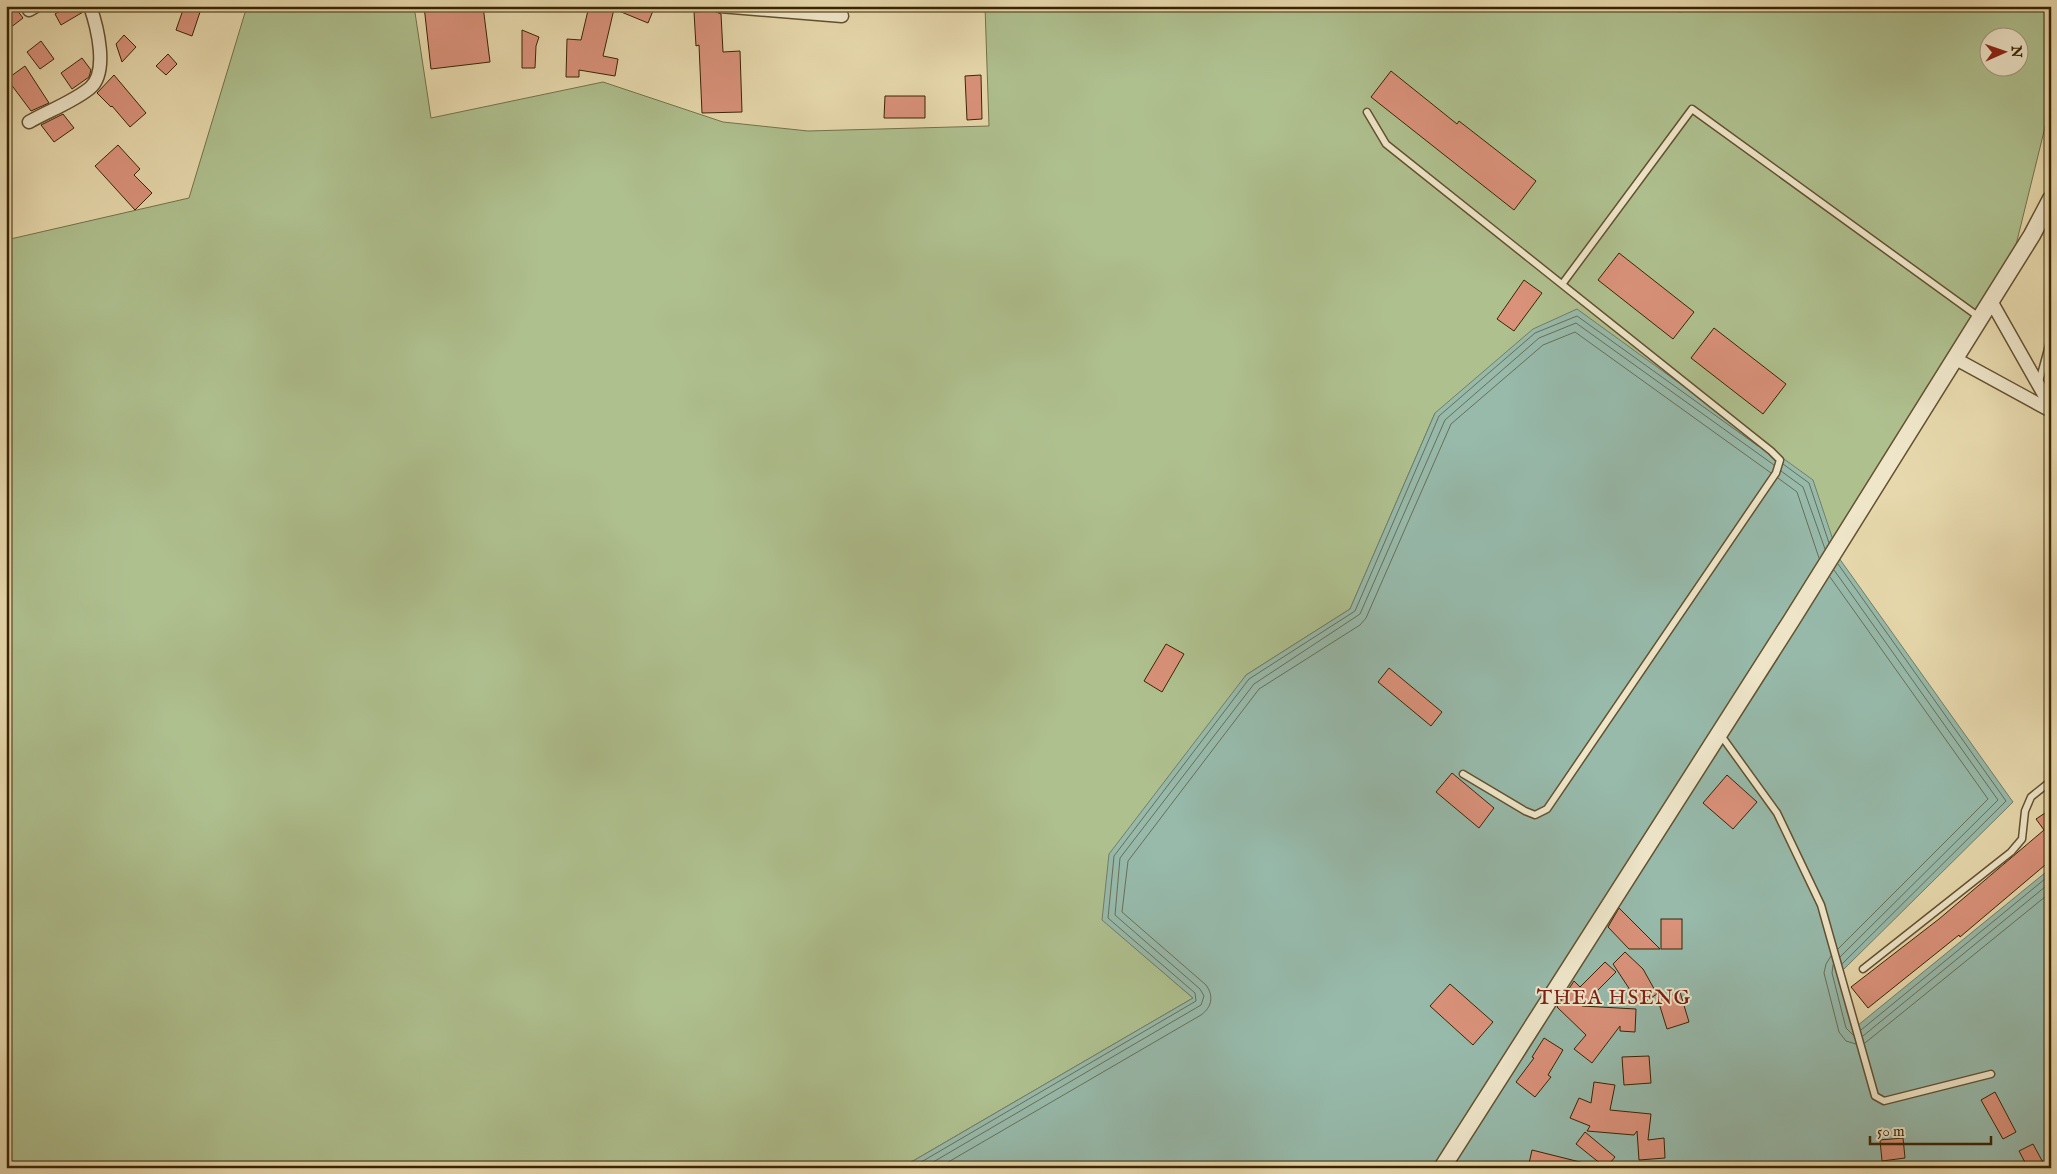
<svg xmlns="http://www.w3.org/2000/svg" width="2057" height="1174" font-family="'IM FELL English',serif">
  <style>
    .green { fill: #afc08f; stroke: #747249; fill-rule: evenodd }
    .water { fill: #97baab; stroke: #717e68 }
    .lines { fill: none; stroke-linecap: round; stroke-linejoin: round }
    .shore { stroke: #686f57; stroke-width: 1 }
    .building { fill: #da927b; stroke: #392403 }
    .service-casing { stroke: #64512e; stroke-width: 9 }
    .minor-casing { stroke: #64512e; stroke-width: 15 }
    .tertiary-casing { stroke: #64512e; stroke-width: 19 }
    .service { stroke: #efe6ca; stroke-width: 6 }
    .minor { stroke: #efe6ca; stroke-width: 12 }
    .tertiary { stroke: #efe6ca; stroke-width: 16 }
    .labels { text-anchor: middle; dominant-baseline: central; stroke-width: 4; stroke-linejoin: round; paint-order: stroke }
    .quarter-label { font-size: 21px; letter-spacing: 1px; fill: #7a1f14; stroke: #efe6ca }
  </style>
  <rect width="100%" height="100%" fill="#e7d9ad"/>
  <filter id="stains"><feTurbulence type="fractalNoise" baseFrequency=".004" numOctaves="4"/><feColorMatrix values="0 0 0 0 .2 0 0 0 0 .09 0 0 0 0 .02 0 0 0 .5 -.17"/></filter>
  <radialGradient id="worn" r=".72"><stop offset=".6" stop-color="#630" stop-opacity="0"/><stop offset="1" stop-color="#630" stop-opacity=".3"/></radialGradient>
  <!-- green -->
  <path class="green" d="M247,6h167l17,112 172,-36 120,40 85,9 181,-5 -4,-120h653l1,2 43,4 15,-6h354v97l-38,154 -174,301 -404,-145 -85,196 -104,66 -143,245 90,78 -292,170h-895v-928l183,-42zM1990,38h30v30h-30z"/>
  <!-- water -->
  <polygon class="water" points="1577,309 1813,480 1839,558 2013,802 1843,970 1857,1026 2051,868 2051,1168 901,1168 1193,998 1102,920 1109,854 1246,675 1350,609 1435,413 1533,329"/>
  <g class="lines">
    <!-- shore -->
    <g class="shore">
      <polyline points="1783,464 1809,483 1829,543"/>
      <polyline points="1781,471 1803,487 1825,549"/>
      <polyline points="1778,478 1797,492 1819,558"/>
      <polyline points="1838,564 2006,801 1842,964"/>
      <polyline points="1834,570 1998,800 1840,957"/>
      <polyline points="1830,577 1988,799 1838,949"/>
      <polyline points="1831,956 1826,964 1824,973 1839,1032 1846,1041 1856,1044"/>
      <polyline points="1833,965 1832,973 1846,1028 1854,1036"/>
      <polyline points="1861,1030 2051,874"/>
      <polyline points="1863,1036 2051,882"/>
      <polyline points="1865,1043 2051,892"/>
      <polyline points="911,1168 1196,1001 1195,993 1108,918 1114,856 1249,679 1355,611 1439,416 1535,333 1577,316 1758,446"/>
      <polyline points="923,1168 1201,1005 1204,996 1200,989 1115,915 1120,858 1254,684 1360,614 1445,420 1539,338 1576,323 1774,465"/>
      <path d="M938,1168l263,-153c11,-8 13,-19 5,-30l-84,-73 6,-51 131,-172 101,-64 6,-7 85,-194 92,-79 32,-13 196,141"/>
    </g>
  </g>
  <!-- building -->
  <g class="building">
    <polygon points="14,6 23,18 6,31 6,11"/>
    <polygon points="68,6 82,6 83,12 61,25 55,14"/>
    <polygon points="424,6 483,6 490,62 431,69"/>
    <polygon points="589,6 655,6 648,23 614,9 603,56 618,59 615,76 579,70 579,77 566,77 567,39 581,40"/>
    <polygon points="184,7 200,12 192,36 176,30"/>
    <polygon points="714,11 721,14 723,52 740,51 742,112 702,113 699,45 696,46 694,12"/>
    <polygon points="522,30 539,37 536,46 535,68 522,68"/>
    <polygon points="124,35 136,47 122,62 116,44"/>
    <polygon points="41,41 54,59 40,69 27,52"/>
    <polygon points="168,54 177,64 166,75 156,66"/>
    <polygon points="82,58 91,70 89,77 72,89 61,73"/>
    <polygon points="25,66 49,103 31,111 7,79"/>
    <polygon points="1391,71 1457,124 1459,121 1536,181 1514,210 1371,97"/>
    <polygon points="114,75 146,113 130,127 112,106 111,107 97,93"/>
    <polygon points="981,75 982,119 967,120 965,76"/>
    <polygon points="885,96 925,96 925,118 884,118"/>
    <polygon points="63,114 74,128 54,142 41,125"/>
    <polygon points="118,145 140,169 134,175 152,193 135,210 95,166"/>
    <polygon points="1619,253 1694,312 1673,339 1598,280"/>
    <polygon points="1524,280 1542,293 1514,331 1497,319"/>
    <polygon points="1714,328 1786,384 1763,414 1691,358"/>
    <polygon points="1166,644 1184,654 1162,692 1144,681"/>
    <polygon points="1389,668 1442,712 1431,726 1378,682"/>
    <polygon points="1452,773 1494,808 1479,828 1436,792"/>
    <polygon points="1727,775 1757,802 1733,829 1703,803"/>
    <polygon points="2051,809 2051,860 1960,937 1959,935 1868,1008 1851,987 1939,919 2044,830 2036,819"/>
    <polygon points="1619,908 1660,949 1629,949 1608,927"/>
    <rect x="1661" y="919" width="21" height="30"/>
    <polygon points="1625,952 1643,969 1657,994 1640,1005 1613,964"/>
    <polygon points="1605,962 1616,972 1582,1006 1636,1009 1635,1032 1620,1031 1620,1026 1592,1063 1574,1049 1586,1035 1557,1007 1574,981 1580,987"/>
    <polygon points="1450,984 1493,1022 1473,1045 1430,1006"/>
    <polygon points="1680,992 1689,1022 1667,1029 1658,1000"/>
    <polygon points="1544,1038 1563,1050 1548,1075 1551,1077 1535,1097 1516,1082 1534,1058 1532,1057"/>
    <polygon points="1649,1056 1651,1083 1624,1085 1622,1057"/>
    <polygon points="1594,1082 1615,1085 1610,1110 1651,1114 1648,1140 1664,1138 1665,1158 1639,1160 1637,1131 1634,1135 1587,1131 1590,1126 1570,1118 1579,1098 1591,1103"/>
    <polygon points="1995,1092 2016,1132 2003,1139 1981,1100"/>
    <polygon points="1585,1132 1615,1157 1606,1168 1576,1144"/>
    <polygon points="1903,1138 1905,1158 1882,1161 1880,1140"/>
    <polygon points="2033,1144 2046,1168 2028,1168 2019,1151"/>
    <polygon points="1532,1150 1584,1163 1583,1168 1528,1168"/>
  </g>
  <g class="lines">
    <defs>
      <g id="service">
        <polyline points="1367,112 1386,144 1771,451 1780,460 1776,473 1547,809 1535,815 1525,811 1463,774"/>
        <polyline points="1563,283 1692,109 1979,317"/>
        <polyline points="2039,382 2051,338"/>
        <polyline points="1720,734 1777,813 1821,905 1875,1096 1884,1101 1991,1074"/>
        <polyline points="1863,969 2011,852 2022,839 2025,811 2031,797 2051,781"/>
      </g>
      <g id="minor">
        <polyline points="720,6 842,16"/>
        <polyline points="29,10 36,6"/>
        <path d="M29,122c19,-11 44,-20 61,-34 19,-16 7,-62 0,-82"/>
        <polyline points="1991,301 2051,407"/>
        <polyline points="1954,358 2051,411"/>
      </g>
      <polyline id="tertiary" points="1442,1168 1791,621 2032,235 2051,199"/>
    </defs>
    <!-- service casing -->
    <use href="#service" class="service-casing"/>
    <!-- minor casing -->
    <use href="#minor" class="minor-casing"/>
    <!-- tertiary casing -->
    <use href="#tertiary" class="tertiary-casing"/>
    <!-- service -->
    <use href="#service" class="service"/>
    <!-- minor -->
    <use href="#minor" class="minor"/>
    <!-- tertiary -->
    <use href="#tertiary" class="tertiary"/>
  </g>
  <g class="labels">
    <!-- quarter labels -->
    <g class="quarter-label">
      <text x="1614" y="998">THEA HSENG</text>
    </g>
  </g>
  <!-- margin -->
  <rect width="2057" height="1174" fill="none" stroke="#e7d9ad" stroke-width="25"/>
  <rect x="8" y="8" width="2042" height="1159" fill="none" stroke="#392403" stroke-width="2.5"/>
  <rect x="12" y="12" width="2032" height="1149" fill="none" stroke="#392403"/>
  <!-- north arrow -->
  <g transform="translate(2004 52) rotate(88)"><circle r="24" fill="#efe6ca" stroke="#a6987a"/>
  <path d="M0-4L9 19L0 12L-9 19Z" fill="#8f2418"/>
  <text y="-8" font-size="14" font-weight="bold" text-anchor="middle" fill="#392403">N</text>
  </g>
  <!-- scale -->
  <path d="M1870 1136v8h121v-8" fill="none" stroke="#392403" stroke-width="2.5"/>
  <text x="1877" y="1136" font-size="15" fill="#392403" stroke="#efe6ca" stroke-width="4" paint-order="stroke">50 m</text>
  <rect width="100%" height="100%" filter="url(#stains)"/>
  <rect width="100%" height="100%" fill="url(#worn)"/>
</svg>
